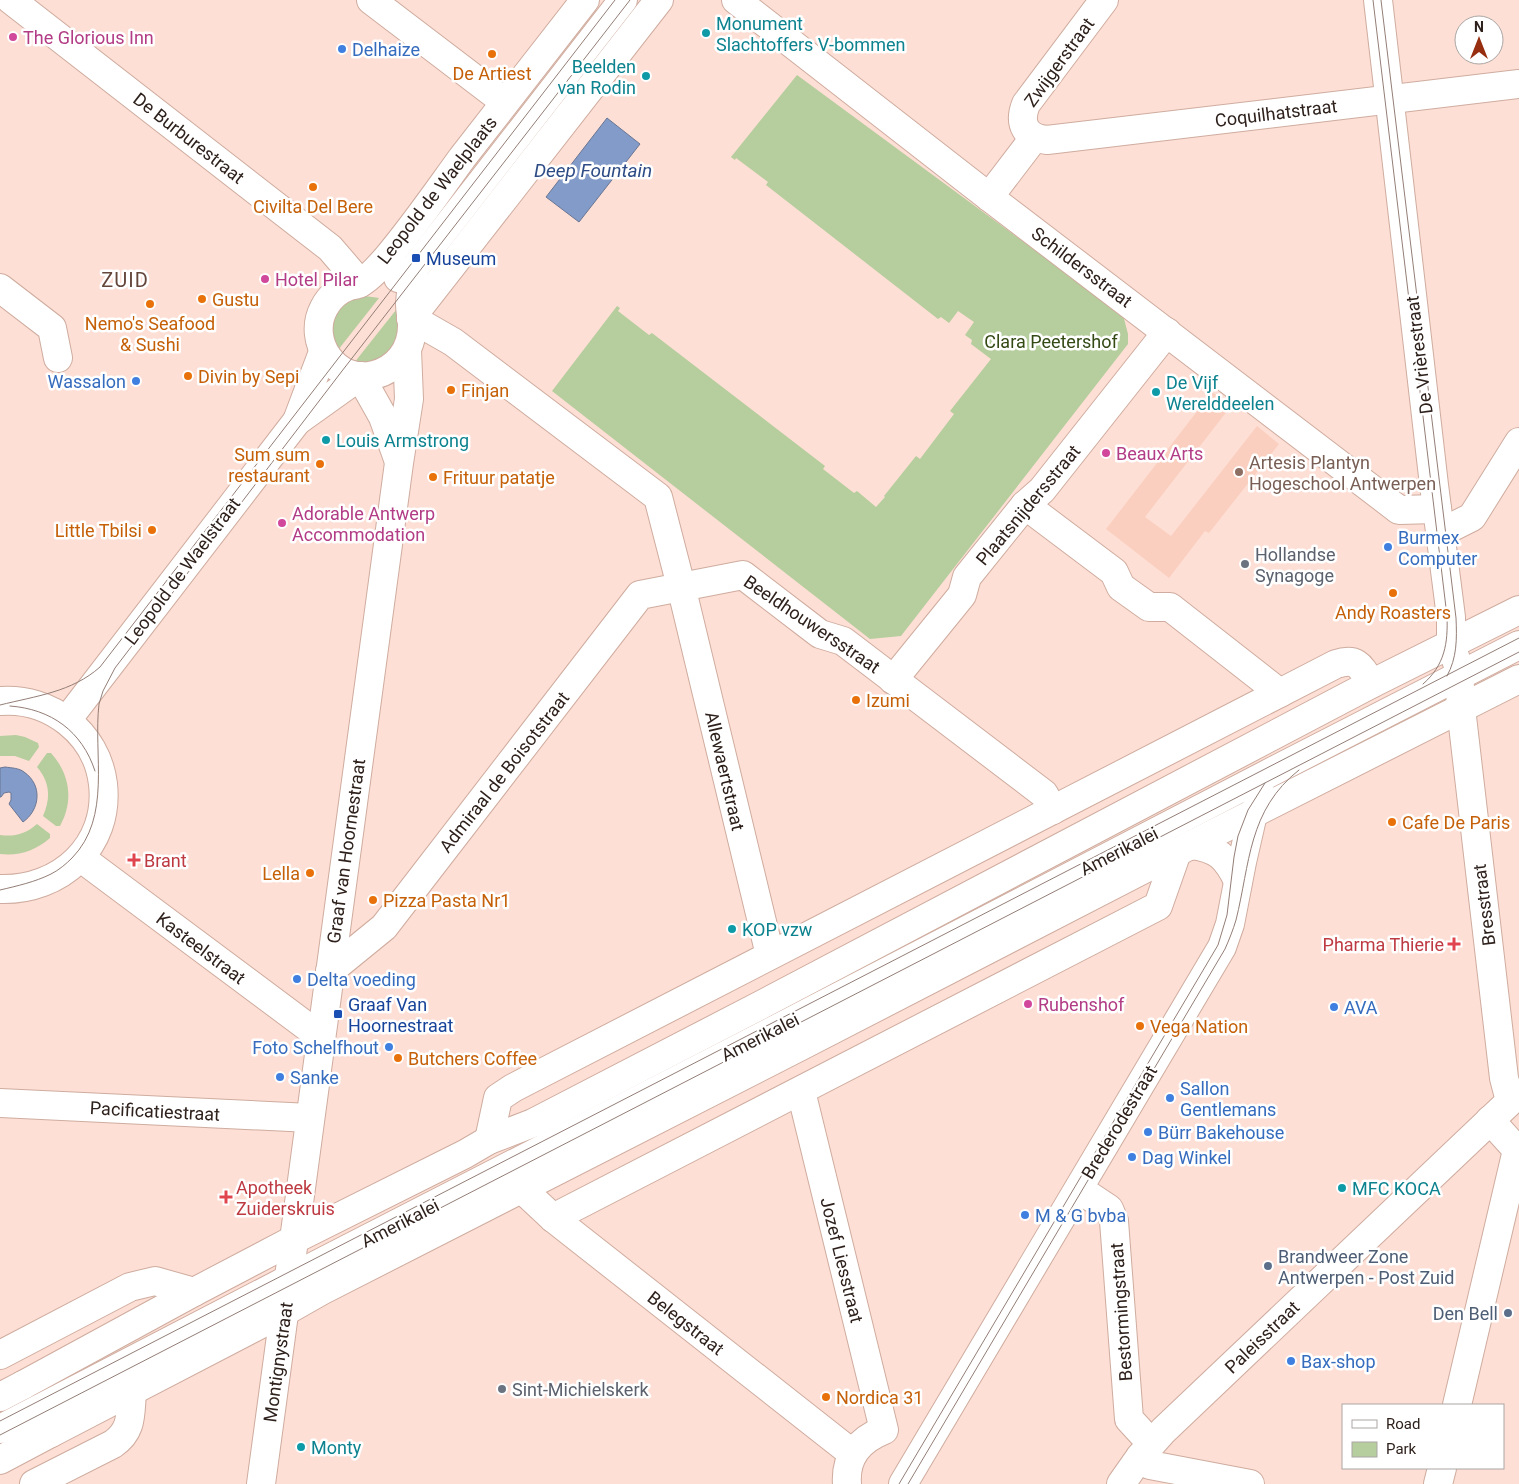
<svg xmlns="http://www.w3.org/2000/svg" width="1519" height="1484" font-family="Roboto,sans-serif">
  <style>
    .built { fill: #fbcfbf }
    .green { fill: #b6cd9d }
    .water { fill: #829bc8; stroke: #697694 }
    .lines { fill: none; stroke-linecap: round; stroke-linejoin: round }
    .minor-casing { stroke: #cfac9f; stroke-width: 30 }
    .major-casing { stroke: #cfac9f; stroke-width: 30 }
    .highway-casing { stroke: #cfac9f; stroke-width: 30 }
    .minor { stroke: #fff; stroke-width: 28 }
    .major { stroke: #fff; stroke-width: 28 }
    .highway { stroke: #fff; stroke-width: 28 }
    .tram { stroke: #937e76; stroke-width: 1 }
    .culture-dot { fill: #0f9aa8; stroke: #fff; stroke-width: 2 }
    .hotel-dot { fill: #d1479c; stroke: #fff; stroke-width: 2 }
    .shop-dot { fill: #3f7fe0; stroke: #fff; stroke-width: 2 }
    .food-dot { fill: #e8710a; stroke: #fff; stroke-width: 2 }
    .transit-dot { fill: #1a4fb4; stroke: #fff; stroke-width: 2 }
    .education-dot { fill: #8d6e63; stroke: #fff; stroke-width: 2 }
    .worship-dot { fill: #6b7280; stroke: #fff; stroke-width: 2 }
    .health-dot { fill: #e0444e; stroke: #fff; stroke-width: 2 }
    .service-dot { fill: #5c6f8a; stroke: #fff; stroke-width: 2 }
    .labels { text-anchor: middle; dominant-baseline: central; stroke-width: 5; stroke-linejoin: round; paint-order: stroke }
    .culture-label { font-size: 18px; fill: #0d838f; stroke: #fff; text-anchor: start }
    .hotel-label { font-size: 18px; fill: #b23c85; stroke: #fff; text-anchor: start }
    .shop-label { font-size: 18px; fill: #366cbe; stroke: #fff; text-anchor: start }
    .street-label { font-size: 18px; fill: #2e211c; stroke: #fff }
    .food-label { font-size: 18px; fill: #c56008; stroke: #fff; text-anchor: start }
    .transit-label { font-size: 18px; fill: #164399; stroke: #fff; text-anchor: start }
    .park-label { font-size: 18px; fill: #344a15; stroke: #fff }
    .education-label { font-size: 18px; fill: #785e54; stroke: #fff; text-anchor: start }
    .worship-label { font-size: 18px; fill: #5b616d; stroke: #fff; text-anchor: start }
    .health-label { font-size: 18px; fill: #be3a42; stroke: #fff; text-anchor: start }
    .service-label { font-size: 18px; fill: #4e5e75; stroke: #fff; text-anchor: start }
    .water-label { font-size: 19px; font-style: italic; fill: #2d4b85; stroke: #fff }
    .quarter-label { font-size: 20px; letter-spacing: 1px; fill: #64463b; stroke: #fff }
  </style>
  <rect width="100%" height="100%" fill="#fddfd5"/>
  <!-- built -->
  <polygon class="built" points="1212,392 1231,406 1145,517 1171,536 1257,426 1279,444 1209,533 1205,531 1169,578 1106,529"/>
  <!-- green -->
  <g class="green">
    <polygon points="797,75 1123,315 1128,334 1128,344 901,636 870,639 552,391 617,306 620,308 618,311 649,335 652,333 825,466 823,469 854,493 857,491 876,507 885,497 884,496 916,456 920,459 954,414 950,411 991,359 971,344 972,340 965,335 974,322 958,311 949,323 941,317 938,319 766,185 768,182 736,158 735,160 731,157"/>
    <path d="M365,296l14,2 -41,52c-13,-28 -3,-48 27,-54z"/>
    <polygon points="396,310 398,315 402,335 382,362 354,363"/>
    <polygon points="16,735 25,737 38,743 39,747 29,761 15,756 0,756 0,736"/>
    <path d="M47,753h4c19,21 23,48 9,73h-4l-13,-10c8,-18 7,-34 -6,-49z"/>
    <path d="M37,824l13,10v4c-15,13 -31,18 -50,16v-19c14,2 26,-1 37,-11z"/>
  </g>
  <!-- water -->
  <g class="water">
    <polygon points="607,118 640,144 579,222 546,197"/>
    <path d="M5,767c7,1 14,1 19,5 19,13 16,38 -1,50l-14,-18 2,-4v-7l-2,-1 -5,1 -3,4h-1v-29z"/>
  </g>
  <g class="lines">
    <defs>
      <g id="minor">
        <polyline points="11,0 330,248 360,283"/>
        <polyline points="371,0 505,102"/>
        <polyline points="736,0 989,197 1399,510 1437,509"/>
        <path d="M1104,0l-78,104c-8,20 0,34 21,36l472,-56"/>
        <polyline points="1378,0 1434,485 1451,617 1451,644 1459,669 1461,708 1504,1078 1510,1101"/>
        <polyline points="989,197 1034,138"/>
        <path d="M414,269c-2,12 -3,23 -4,34 0,8 2,15 2,23 0,24 -15,43 -38,49 -38,10 -68,-34 -50,-67 5,-10 14,-18 25,-22 3,-1 8,-1 11,-3 8,-4 21,-18 27,-25 27,-32 51,-67 75,-100 41,-53 82,-106 123,-158"/>
        <polyline points="398,278 414,269 623,0"/>
        <polyline points="0,288 52,328 58,358"/>
        <polyline points="411,318 453,342 658,497 681,586 770,955"/>
        <polyline points="411,318 659,0"/>
        <polyline points="360,376 383,417 398,459"/>
        <polyline points="297,421 360,376"/>
        <polyline points="1025,505 1114,572 1121,587 1149,607 1170,607 1280,693"/>
        <polyline points="1440,533 1472,517 1519,442"/>
        <polyline points="893,680 962,595 967,577 1025,505 1042,490 1167,332"/>
        <path d="M0,701c50,-4 97,32 103,83 7,62 -43,107 -103,105"/>
        <polyline points="67,720 297,421 323,352"/>
        <path d="M1191,845c27,3 36,13 47,36"/>
        <polyline points="81,858 321,1037"/>
        <polyline points="330,971 384,927 640,595 743,575 820,634 843,641 1044,794 1053,810"/>
        <path d="M801,1091l83,339c-25,10 -39,27 -37,54"/>
        <polyline points="0,1103 310,1118"/>
        <path d="M489,1140l9,-42 15,-10 823,-424c22,-7 25,3 35,20"/>
        <polyline points="522,1189 553,1218 853,1454"/>
        <polyline points="1079,1189 1109,1209 1114,1221 1129,1419 1151,1443"/>
        <polyline points="553,1218 1158,906 1177,852"/>
        <polyline points="1457,1405 1517,1150 1490,1120"/>
        <polyline points="0,1429 289,1279 782,1026 1279,768 1519,645"/>
        <polyline points="1140,1457 1150,1465 1250,1484"/>
        <polyline points="261,1484 399,463 409,399 407,350"/>
        <polyline points="903,1484 1222,947 1230,924 1242,862 1253,814 1263,797"/>
        <polyline points="1121,1484 1140,1457 1163,1431 1519,1093"/>
        <polyline points="1438,1484 1442,1468"/>
      </g>
      <g id="major">
        <polyline points="0,1355 130,1287 155,1281 194,1292"/>
        <polyline points="23,1385 194,1292 295,1239 465,1154 489,1140 533,1123 759,1006 1371,684 1519,610"/>
        <polyline points="51,1433 284,1312 321,1291 805,1044 1177,852 1519,679"/>
        <path d="M34,1484l79,-40c20,-14 17,-30 19,-52"/>
      </g>
      <g id="highway">
        <polyline points="0,1397 23,1385"/>
        <polyline points="0,1460 51,1433"/>
      </g>
    </defs>
    <!-- minor casing -->
    <use href="#minor" class="minor-casing"/>
    <!-- major casing -->
    <use href="#major" class="major-casing"/>
    <!-- highway casing -->
    <use href="#highway" class="highway-casing"/>
    <!-- minor -->
    <use href="#minor" class="minor"/>
    <!-- major -->
    <use href="#major" class="major"/>
    <!-- highway -->
    <use href="#highway" class="highway"/>
    <!-- tram -->
    <g class="tram">
      <path d="M1373,0l74,616c1,27 -2,49 -24,68"/>
      <path d="M1381,0l75,618c1,21 1,40 -9,58"/>
      <path d="M0,705c36,-9 72,-13 100,-38l515,-667"/>
      <path d="M10,706c41,3 72,25 85,65"/>
      <path d="M0,890c17,-4 35,-8 51,-16 8,-4 15,-10 21,-16 40,-41 21,-103 27,-154l4,-13 12,-23 227,-297 288,-371"/>
      <polyline points="0,1421 1519,638"/>
      <polyline points="0,1435 1519,652"/>
      <polyline points="899,1484 1218,945 1227,915 1234,857 1238,836 1248,810 1265,783"/>
      <path d="M908,1484l317,-535c4,-9 8,-19 11,-29 14,-56 12,-110 63,-150"/>
    </g>
  </g>
  <!-- markers -->
  <g class="culture-dot">
    <circle cx="706" cy="33" r="5"/>
    <circle cx="646" cy="76" r="5"/>
    <circle cx="1156" cy="392" r="5"/>
    <circle cx="326" cy="440" r="5"/>
    <circle cx="732" cy="929" r="5"/>
    <circle cx="1342" cy="1188" r="5"/>
    <circle cx="301" cy="1447" r="5"/>
  </g>
  <g class="hotel-dot">
    <circle cx="13" cy="37" r="5"/>
    <circle cx="265" cy="279" r="5"/>
    <circle cx="1106" cy="453" r="5"/>
    <circle cx="282" cy="523" r="5"/>
    <circle cx="1028" cy="1004" r="5"/>
  </g>
  <g class="shop-dot">
    <circle cx="342" cy="49" r="5"/>
    <circle cx="136" cy="381" r="5"/>
    <circle cx="1388" cy="547" r="5"/>
    <circle cx="297" cy="979" r="5"/>
    <circle cx="1334" cy="1007" r="5"/>
    <circle cx="389" cy="1047" r="5"/>
    <circle cx="280" cy="1077" r="5"/>
    <circle cx="1170" cy="1098" r="5"/>
    <circle cx="1148" cy="1132" r="5"/>
    <circle cx="1132" cy="1157" r="5"/>
    <circle cx="1025" cy="1215" r="5"/>
    <circle cx="1291" cy="1361" r="5"/>
  </g>
  <g class="food-dot">
    <circle cx="492" cy="54" r="5"/>
    <circle cx="313" cy="187" r="5"/>
    <circle cx="202" cy="299" r="5"/>
    <circle cx="150" cy="304" r="5"/>
    <circle cx="188" cy="376" r="5"/>
    <circle cx="451" cy="390" r="5"/>
    <circle cx="320" cy="464" r="5"/>
    <circle cx="433" cy="477" r="5"/>
    <circle cx="152" cy="530" r="5"/>
    <circle cx="1393" cy="593" r="5"/>
    <circle cx="856" cy="700" r="5"/>
    <circle cx="1392" cy="822" r="5"/>
    <circle cx="310" cy="873" r="5"/>
    <circle cx="373" cy="900" r="5"/>
    <circle cx="1140" cy="1026" r="5"/>
    <circle cx="398" cy="1058" r="5"/>
    <circle cx="826" cy="1397" r="5"/>
  </g>
  <g class="transit-dot">
    <rect x="411" y="253" width="10" height="10" rx="2.5"/>
    <rect x="333" y="1009" width="10" height="10" rx="2.5"/>
  </g>
  <circle class="education-dot" cx="1239" cy="472" r="5"/>
  <g class="worship-dot">
    <circle cx="1245" cy="564" r="5"/>
    <circle cx="502" cy="1389" r="5"/>
  </g>
  <g class="health-dot">
    <path d="M131.5 852.5h5v5h5v5h-5v5h-5v-5h-5v-5h5z"/>
    <path d="M1451.5 936.5h5v5h5v5h-5v5h-5v-5h-5v-5h5z"/>
    <path d="M223.5 1189.5h5v5h5v5h-5v5h-5v-5h-5v-5h5z"/>
  </g>
  <g class="service-dot">
    <circle cx="1268" cy="1266" r="5"/>
    <circle cx="1508" cy="1313" r="5"/>
  </g>
  <g class="labels">
    <!-- culture labels -->
    <g class="culture-label">
      <text x="716" y="23">Monument<tspan x="716" dy="21">Slachtoffers V-bommen</tspan></text>
      <text x="636" y="66" text-anchor="end">Beelden<tspan x="636" dy="21">van Rodin</tspan></text>
      <text x="1166" y="382">De Vijf<tspan x="1166" dy="21">Werelddeelen</tspan></text>
      <text x="336" y="440">Louis Armstrong</text>
      <text x="742" y="929">KOP vzw</text>
      <text x="1352" y="1188">MFC KOCA</text>
      <text x="311" y="1447">Monty</text>
    </g>
    <!-- hotel labels -->
    <g class="hotel-label">
      <text x="23" y="37">The Glorious Inn</text>
      <text x="275" y="279">Hotel Pilar</text>
      <text x="1116" y="453">Beaux Arts</text>
      <text x="292" y="513">Adorable Antwerp<tspan x="292" dy="21">Accommodation</tspan></text>
      <text x="1038" y="1004">Rubenshof</text>
    </g>
    <!-- shop labels -->
    <g class="shop-label">
      <text x="352" y="49">Delhaize</text>
      <text x="126" y="381" text-anchor="end">Wassalon</text>
      <text x="1398" y="537">Burmex<tspan x="1398" dy="21">Computer</tspan></text>
      <text x="307" y="979">Delta voeding</text>
      <text x="1344" y="1007">AVA</text>
      <text x="379" y="1047" text-anchor="end">Foto Schelfhout</text>
      <text x="290" y="1077">Sanke</text>
      <text x="1180" y="1088">Sallon<tspan x="1180" dy="21">Gentlemans</tspan></text>
      <text x="1158" y="1132">Bürr Bakehouse</text>
      <text x="1142" y="1157">Dag Winkel</text>
      <text x="1035" y="1215">M &amp; G bvba</text>
      <text x="1301" y="1361">Bax-shop</text>
    </g>
    <!-- street labels -->
    <g class="street-label">
      <text transform="translate(1059 62) rotate(-54)">Zwijgerstraat</text>
      <text transform="translate(1276 113) rotate(-7)">Coquilhatstraat</text>
      <text transform="translate(189 138) rotate(38)">De Burburestraat</text>
      <text transform="translate(437 190) rotate(-52)">Leopold de Waelplaats</text>
      <text transform="translate(1082 267) rotate(37)">Schildersstraat</text>
      <text transform="translate(1419 355) rotate(-97)">De Vrièrestraat</text>
      <text transform="translate(1028 505) rotate(-50)">Plaatsnijdersstraat</text>
      <text transform="translate(182 571) rotate(-53)">Leopold de Waelstraat</text>
      <text transform="translate(812 624) rotate(34)">Beeldhouwersstraat</text>
      <text transform="translate(725 771) rotate(77)">Allewaertstraat</text>
      <text transform="translate(504 772) rotate(-52)">Admiraal de Boisotstraat</text>
      <text transform="translate(346 851) rotate(-82)">Graaf van Hoornestraat</text>
      <text transform="translate(1119 851) rotate(-27)">Amerikalei</text>
      <text transform="translate(1484 905) rotate(-97)">Bresstraat</text>
      <text transform="translate(201 948) rotate(37)">Kasteelstraat</text>
      <text transform="translate(760 1037) rotate(-27)">Amerikalei</text>
      <text transform="translate(155 1111) rotate(3)">Pacificatiestraat</text>
      <text transform="translate(1119 1122) rotate(-59)">Brederodestraat</text>
      <text transform="translate(400 1223) rotate(-27)">Amerikalei</text>
      <text transform="translate(842 1260) rotate(76)">Jozef Liesstraat</text>
      <text transform="translate(1121 1312) rotate(-94)">Bestormingstraat</text>
      <text transform="translate(686 1323) rotate(38)">Belegstraat</text>
      <text transform="translate(1262 1337) rotate(-44)">Paleisstraat</text>
      <text transform="translate(278 1362) rotate(-82)">Montignystraat</text>
    </g>
    <!-- food labels -->
    <g class="food-label">
      <text x="492" y="73" text-anchor="middle">De Artiest</text>
      <text x="313" y="206" text-anchor="middle">Civilta Del Bere</text>
      <text x="212" y="299">Gustu</text>
      <text x="150" y="323" text-anchor="middle">Nemo's Seafood<tspan x="150" dy="21">&amp; Sushi</tspan></text>
      <text x="198" y="376">Divin by Sepi</text>
      <text x="461" y="390">Finjan</text>
      <text x="310" y="454" text-anchor="end">Sum sum<tspan x="310" dy="21">restaurant</tspan></text>
      <text x="443" y="477">Frituur patatje</text>
      <text x="142" y="530" text-anchor="end">Little Tbilsi</text>
      <text x="1393" y="612" text-anchor="middle">Andy Roasters</text>
      <text x="866" y="700">Izumi</text>
      <text x="1402" y="822">Cafe De Paris</text>
      <text x="300" y="873" text-anchor="end">Lella</text>
      <text x="383" y="900">Pizza Pasta Nr1</text>
      <text x="1150" y="1026">Vega Nation</text>
      <text x="408" y="1058">Butchers Coffee</text>
      <text x="836" y="1397">Nordica 31</text>
    </g>
    <!-- transit labels -->
    <g class="transit-label">
      <text x="426" y="258">Museum</text>
      <text x="348" y="1004">Graaf Van<tspan x="348" dy="21">Hoornestraat</tspan></text>
    </g>
    <!-- park labels -->
    <g class="park-label">
      <text x="1051" y="341">Clara Peetershof</text>
    </g>
    <!-- education labels -->
    <g class="education-label">
      <text x="1249" y="462">Artesis Plantyn<tspan x="1249" dy="21">Hogeschool Antwerpen</tspan></text>
    </g>
    <!-- worship labels -->
    <g class="worship-label">
      <text x="1255" y="554">Hollandse<tspan x="1255" dy="21">Synagoge</tspan></text>
      <text x="512" y="1389">Sint-Michielskerk</text>
    </g>
    <!-- health labels -->
    <g class="health-label">
      <text x="144" y="860">Brant</text>
      <text x="1444" y="944" text-anchor="end">Pharma Thierie</text>
      <text x="236" y="1187">Apotheek<tspan x="236" dy="21">Zuiderskruis</tspan></text>
    </g>
    <!-- service labels -->
    <g class="service-label">
      <text x="1278" y="1256">Brandweer Zone<tspan x="1278" dy="21">Antwerpen - Post Zuid</tspan></text>
      <text x="1498" y="1313" text-anchor="end">Den Bell</text>
    </g>
    <!-- water labels -->
    <g class="water-label">
      <text x="593" y="170">Deep Fountain</text>
    </g>
    <!-- quarter labels -->
    <g class="quarter-label">
      <text x="125" y="280">ZUID</text>
    </g>
  </g>
  <!-- legend -->
  <rect x="1342" y="1404" width="162" height="65" fill="#ffffff" stroke="#aba6a4"/>
  <rect x="1352" y="1420" width="25" height="8" fill="#ffffff" stroke="#aba6a4"/>
  <text x="1386" y="1429" font-size="15" fill="#2e211c">Road</text>
  <rect x="1352" y="1442" width="25" height="15" fill="#b6cd9d" stroke="#aba6a4"/>
  <text x="1386" y="1454" font-size="15" fill="#2e211c">Park</text>
  <!-- north arrow -->
  <g transform="translate(1479 40)"><circle r="24" fill="#ffffff" stroke="#aba6a4"/>
  <path d="M0-4L9 19L0 12L-9 19Z" fill="#962e0f"/>
  <text y="-8" font-size="14" font-weight="bold" text-anchor="middle" fill="#2e211c">N</text>
  </g>
</svg>
